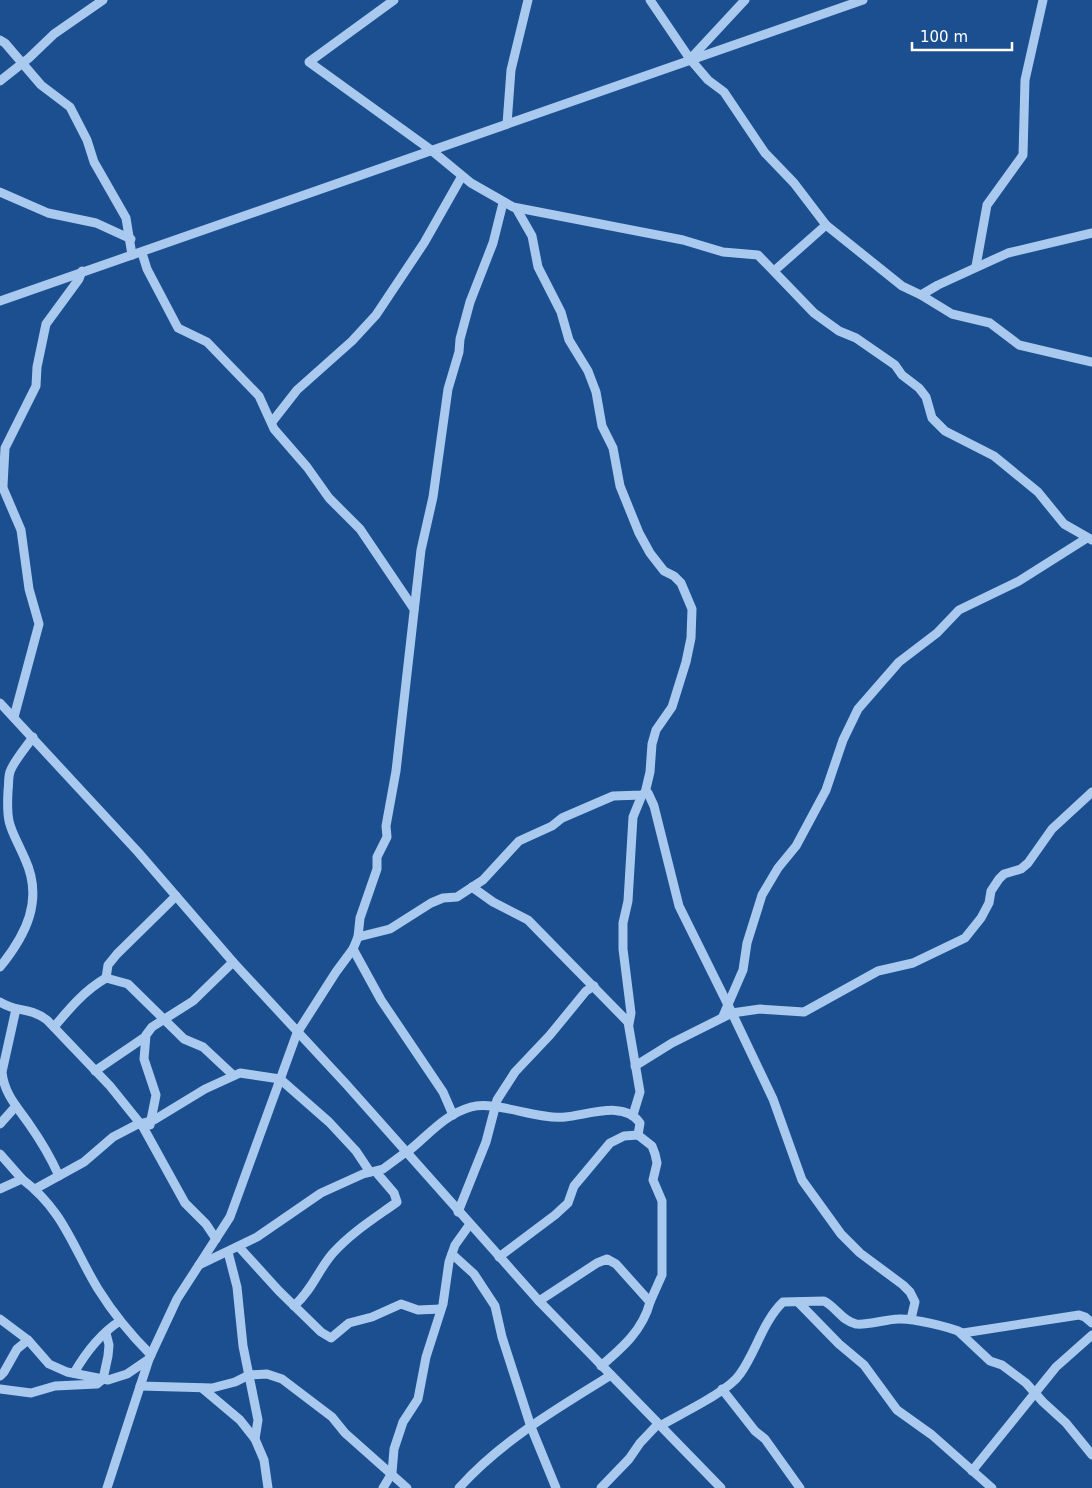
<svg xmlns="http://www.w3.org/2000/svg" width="1092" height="1488" font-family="'DejaVu Sans',sans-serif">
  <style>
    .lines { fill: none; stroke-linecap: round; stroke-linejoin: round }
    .minor { stroke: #a9c9ee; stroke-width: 9 }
  </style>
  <rect width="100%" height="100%" fill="#1b4f8f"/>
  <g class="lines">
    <!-- minor -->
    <g class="minor">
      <polyline points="394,0 309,62 431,150 471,183 513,207 683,240 723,252 758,255 814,313 839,331 856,338 895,365 902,375 919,388 926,397 932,418 945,431 994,456 1038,492 1064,524 1092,540"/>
      <polyline points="650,0 690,59 708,80 724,92 765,153 794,183 826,225"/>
      <polyline points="0,40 5,43 41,85 70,107 87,140 94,162 126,218 132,255"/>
      <polyline points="692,57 745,0"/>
      <polyline points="0,81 29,58 54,34 103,0"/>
      <polyline points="507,124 511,70 528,0"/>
      <polyline points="0,192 48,213 96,223 131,239"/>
      <polyline points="516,208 532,236 538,267 561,312 569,340 588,371 596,392 602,426 613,448 620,486 639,533 650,553 664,571 674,576 681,583 692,609 691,638 686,662 672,707 656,730 652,744 650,772 645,793"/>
      <polyline points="142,253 147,269 178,328 207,342 259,396 274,429 307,467 329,498 360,529 414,609"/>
      <polyline points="976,266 987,205 1023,155 1025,80 1043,0"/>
      <polyline points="774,271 826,225 902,286 921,295 938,285 1008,253 1092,233"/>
      <polyline points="921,295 952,314 990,323 1019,345 1092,362"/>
      <polyline points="0,301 863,0"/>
      <polyline points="272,422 297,390 352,341 376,315 424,243 462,176"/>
      <polyline points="0,481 21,530 29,589 39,624 14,717"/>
      <polyline points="3,486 5,448 36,386 37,367 46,324 79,279 82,271"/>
      <polyline points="0,703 138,852 233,962 346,1084 539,1301 721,1488"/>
      <polyline points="645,793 648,793 654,806 679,906 732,1013 760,1009 804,1012 878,971 913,963 965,938 981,918 989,903 991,891 999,879 1004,874 1021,869 1028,863 1052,829 1092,792"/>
      <polyline points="472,887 493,902 528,920 628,1022 640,1092 633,1115"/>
      <polyline points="358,937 390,929 431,903 443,898 457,897 483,880 519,841 552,826 562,818 613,796 642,795 645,793"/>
      <polyline points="353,949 381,1000 443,1092 453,1115"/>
      <path d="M0,967c26,-32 44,-67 25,-108 -14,-32 -19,-32 -17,-68 1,-7 0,-13 2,-19 3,-10 17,-26 23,-35"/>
      <polyline points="106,978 108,965 117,954 176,896"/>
      <path d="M0,1002c17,11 28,4 47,18l63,66 33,41 42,76 21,21 10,15"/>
      <path d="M16,1009l-14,63c2,22 16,36 27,52 12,17 22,34 30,52"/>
      <polyline points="723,1016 743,970 747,943 762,895 778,868 796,846 826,790 843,740 858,709 899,662 937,633 959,610 1019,581 1087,538"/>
      <polyline points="629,1024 631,1013 623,949 623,923 628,901 633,817 642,795"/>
      <path d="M54,1027c16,-19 31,-37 52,-49l22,6 56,55 19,8 30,28"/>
      <polyline points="635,1066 672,1043 732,1013 773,1099 802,1180 841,1234 860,1253 903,1285 910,1292 915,1302 911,1319"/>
      <polyline points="95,1071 145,1037"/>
      <polyline points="0,1124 16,1106"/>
      <polyline points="150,1125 156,1095 144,1059 146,1035 152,1027 193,1001 233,962"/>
      <path d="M406,1153c22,-17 37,-38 65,-46 24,-7 66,13 94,10 23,-2 59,-17 75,6l-2,12"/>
      <polyline points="0,1154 22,1179"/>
      <path d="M0,1189l22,-10c42,32 50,67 76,110 15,24 32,45 53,66"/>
      <polyline points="35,1189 84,1162 113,1137 136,1125 154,1120 205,1089 240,1073 280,1079 329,1122 356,1151 370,1172"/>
      <polyline points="458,1212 486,1142 497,1100 515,1072 550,1035 586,991 594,986"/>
      <polyline points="239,1247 279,1291 321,1332 331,1338 349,1323 372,1317 401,1304 418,1310 441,1309"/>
      <polyline points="228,1252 237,1287 243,1346 258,1420 255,1439 264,1460 268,1488"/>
      <polyline points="452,1254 474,1274 495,1306 502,1337 531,1427 556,1488"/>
      <polyline points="499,1257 555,1215 568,1203 574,1186 610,1143 624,1136 638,1135 652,1146 655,1154 657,1163 653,1180 662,1201 662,1275 650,1302"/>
      <polyline points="199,1265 257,1237 321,1193 363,1174 383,1169 406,1152"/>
      <path d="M539,1301l58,-38 10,-4 9,5 34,38c-7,28 -28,46 -49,64"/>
      <polyline points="798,1302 839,1344 864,1365 897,1410 932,1435 992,1488"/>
      <path d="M294,1306c19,-17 24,-36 39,-53 19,-21 42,-35 64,-51l-3,-9 -18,-21"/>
      <polyline points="0,1319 28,1340 49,1364 67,1372 108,1380 127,1374 149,1359"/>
      <polyline points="958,1331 990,1361 1002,1365 1026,1383 1043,1402 1066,1423 1092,1455"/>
      <path d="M74,1373c11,-19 27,-40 46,-52"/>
      <polyline points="0,1376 4,1372 17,1349 28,1340"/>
      <polyline points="140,1386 212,1388 235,1382 249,1375 267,1374 282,1379 332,1417 345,1433 407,1488"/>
      <polyline points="202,1388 240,1420 255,1439"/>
      <polyline points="0,1389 31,1393 55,1386 97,1384 103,1379 108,1356 109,1345 106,1333"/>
      <polyline points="722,1389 755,1431 765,1439 800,1488"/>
      <path d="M660,1426c20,-12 68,-34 80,-52 16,-22 23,-53 43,-72l41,-1c12,6 18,20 32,23 8,2 32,-5 42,-5 14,-1 52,8 65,14l116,-18 6,2 7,6"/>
      <polyline points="972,1471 1056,1367 1092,1335"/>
      <polyline points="107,1488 149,1359 177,1299 230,1217 297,1033 336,972 353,949 358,937 360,918 377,869 377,857 387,837 386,826 396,771 421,550 433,497 448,389 459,352 460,339 470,302 493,243 503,203"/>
      <polyline points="383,1488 392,1473 394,1449 403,1422 418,1399 426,1357 443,1304 449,1262 455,1245 470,1224"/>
      <path d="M459,1488c43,-48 98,-79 152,-113"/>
      <polyline points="601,1488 629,1459 640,1443 658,1424"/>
    </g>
  </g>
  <!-- scale -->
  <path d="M912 42v8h100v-8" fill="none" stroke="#ffffff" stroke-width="2.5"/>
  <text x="920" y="42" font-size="15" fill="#ffffff" stroke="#1b4f8f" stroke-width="4" paint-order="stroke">100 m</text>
</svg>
